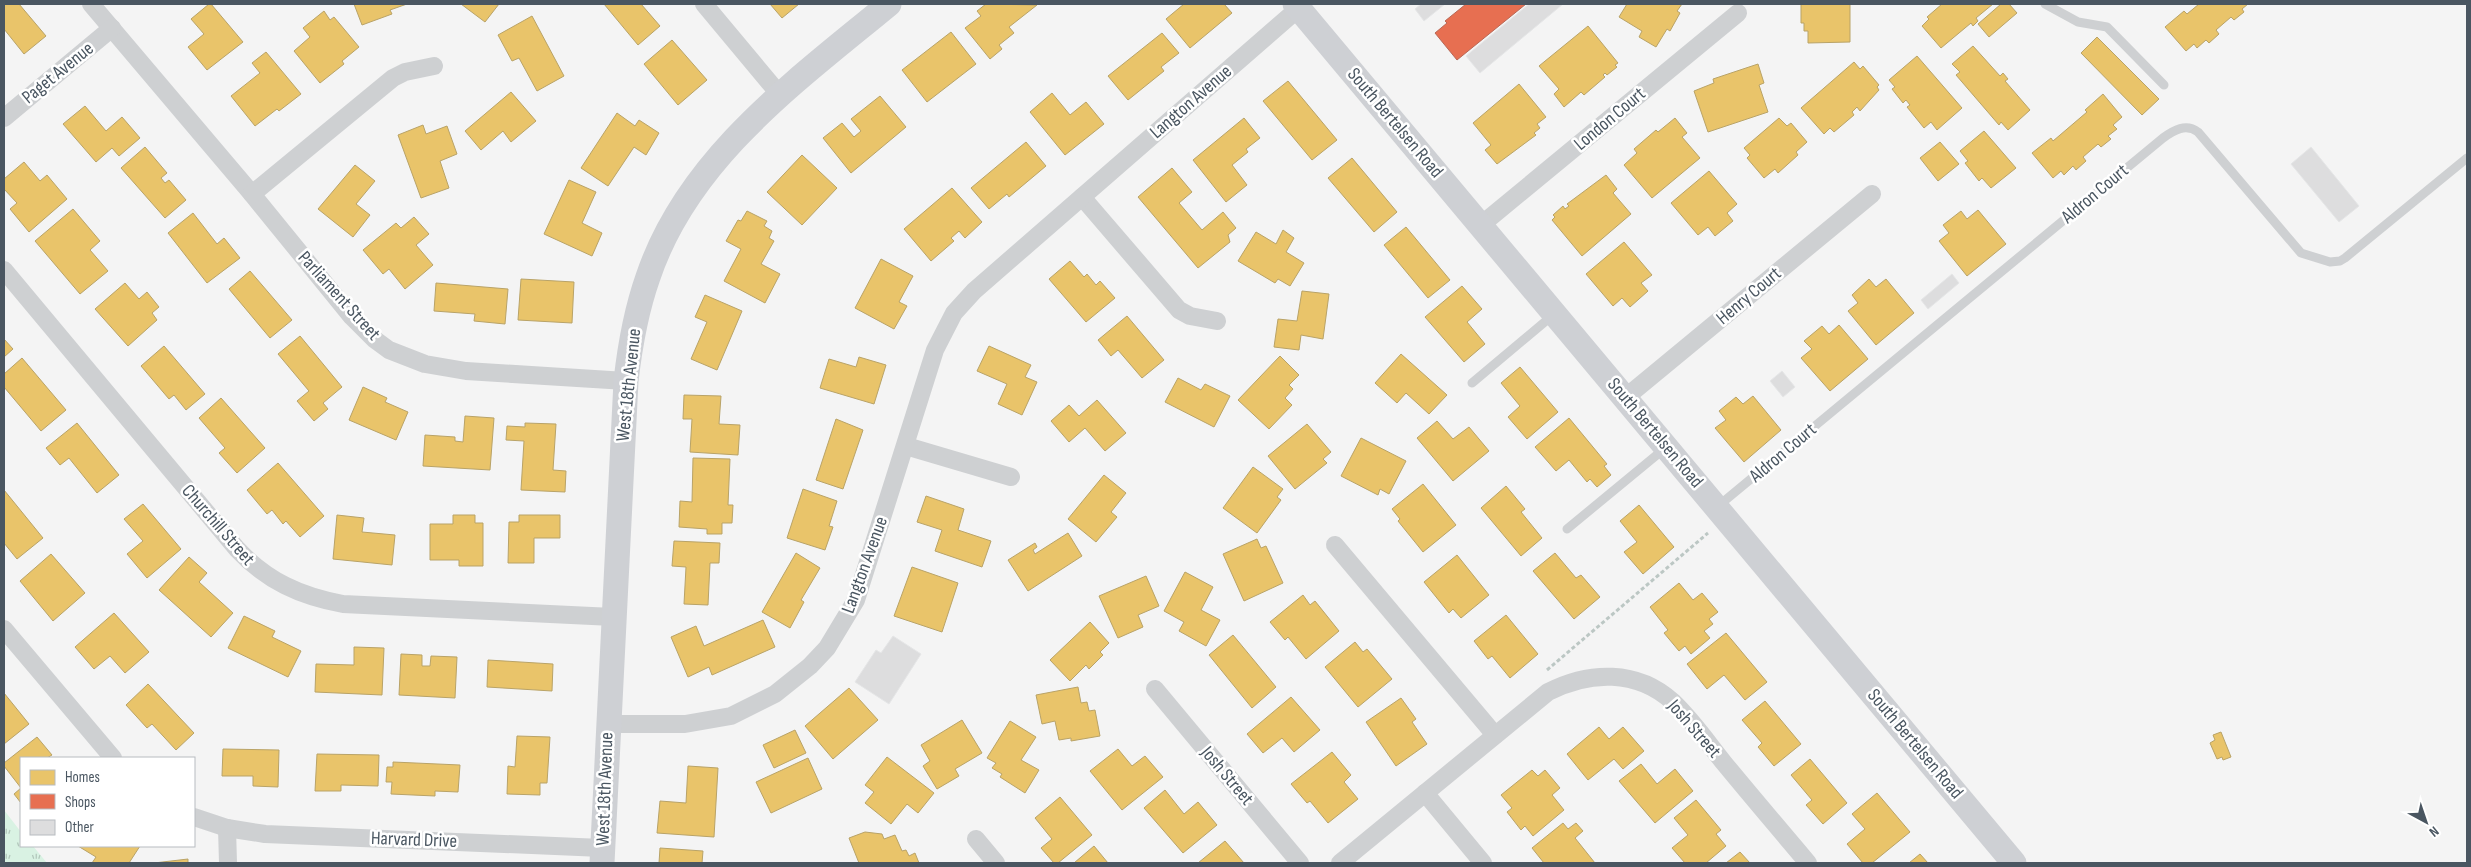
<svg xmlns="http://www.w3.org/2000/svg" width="2471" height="867" font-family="'Sofia Sans Condensed',sans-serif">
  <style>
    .park { fill: url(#park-tufts) }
    .homes { fill: #e9c46a; stroke: #b9a367 }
    .shops { fill: #e76f51; stroke: #b86856 }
    .building { fill: #ddddde; stroke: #e5e6e7 }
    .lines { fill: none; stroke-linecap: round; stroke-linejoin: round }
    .path { stroke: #bcc7c4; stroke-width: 3; stroke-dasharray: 4 2.5; stroke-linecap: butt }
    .lane { stroke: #ced0d2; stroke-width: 9 }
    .street { stroke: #ced0d2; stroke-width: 18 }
    .secondary { stroke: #ced0d4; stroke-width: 25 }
    .labels { text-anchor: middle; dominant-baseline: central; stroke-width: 5; stroke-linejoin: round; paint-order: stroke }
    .street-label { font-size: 19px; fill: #4a5661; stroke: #fff }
  </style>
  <defs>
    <pattern id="park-tufts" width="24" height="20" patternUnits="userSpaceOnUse" patternTransform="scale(1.25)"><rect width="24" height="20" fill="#d9f2e3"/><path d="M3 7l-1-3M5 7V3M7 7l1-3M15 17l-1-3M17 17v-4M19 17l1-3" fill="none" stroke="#b2c7bb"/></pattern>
  </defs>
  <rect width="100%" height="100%" fill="#f4f4f4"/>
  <!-- park -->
  <polygon class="park" points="4,810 21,832 21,846 33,846 47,863 4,863"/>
  <!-- homes -->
  <g class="homes">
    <polygon points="4,4 19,4 46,36 24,54 4,29"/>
    <polygon points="209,4 211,4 243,42 207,70 188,47 204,34 191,19"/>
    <polygon points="354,4 407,4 390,10 392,14 362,25"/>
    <polygon points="461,4 499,4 485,22"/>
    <polygon points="604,4 641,4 660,26 638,45"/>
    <polygon points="770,4 799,4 782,18"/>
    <polygon points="986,4 1037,5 1009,27 1014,33 999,45 1002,49 990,59 965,28 981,16 977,11"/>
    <polygon points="1184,4 1224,4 1232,13 1190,48 1166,19"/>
    <polygon points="1627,4 1682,4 1677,11 1680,13 1670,31 1667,29 1656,47 1639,37 1642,31 1619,17"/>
    <polygon points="1801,4 1850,4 1850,42 1808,43 1808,31 1804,31 1804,23 1801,23"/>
    <polygon points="1942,4 1993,4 1976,18 1978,21 1973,26 1971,23 1941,48 1922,26 1929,19 1927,17"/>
    <polygon points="2001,4 2009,4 2017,13 1989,37 1978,24"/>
    <polygon points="2199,4 2248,4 2242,9 2244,12 2234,20 2231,17 2216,30 2219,34 2209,43 2206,40 2197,48 2194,44 2186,51 2165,27 2184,11 2187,14"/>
    <polygon points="324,11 330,20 334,17 359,47 342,61 344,64 320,83 294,51 310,37 303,28"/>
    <polygon points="532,16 564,76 537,91 519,58 512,61 498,35"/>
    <polygon points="1588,26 1618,63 1615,65 1617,67 1607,75 1605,73 1603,75 1605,77 1584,95 1581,92 1564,107 1554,94 1559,89 1539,66"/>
    <polygon points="951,32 976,64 927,102 902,70"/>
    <polygon points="1162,33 1179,53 1161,67 1164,71 1128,100 1108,76"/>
    <polygon points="2097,37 2159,99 2142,115 2081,53"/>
    <polygon points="672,40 707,80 678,105 644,64"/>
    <polygon points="1973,46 2000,76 2003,73 2008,79 2005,81 2030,110 2008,130 2001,122 1999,125 1956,75 1960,72 1952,64"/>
    <polygon points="266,52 301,94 279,111 277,109 255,126 231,96 260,73 252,63"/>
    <polygon points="1917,56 1962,108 1937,130 1931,122 1924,128 1907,107 1910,105 1906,100 1903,103 1892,89 1895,87 1889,80"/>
    <polygon points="1854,62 1860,69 1863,66 1879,85 1877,87 1879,90 1860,111 1857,107 1852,112 1854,115 1834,132 1830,128 1824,134 1801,108"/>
    <polygon points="1758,64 1764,83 1759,85 1768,112 1708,132 1694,91 1714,83 1713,79"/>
    <polygon points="1288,81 1337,140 1312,160 1263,101"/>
    <polygon points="1519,84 1546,117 1537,124 1540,128 1534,133 1536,135 1497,164 1485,150 1491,145 1473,123"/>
    <polygon points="511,92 536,121 511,142 503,131 481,150 465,131"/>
    <polygon points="1052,93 1070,115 1086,102 1104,124 1065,155 1030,112"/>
    <polygon points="2103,94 2122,117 2113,125 2117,129 2108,136 2111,139 2101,147 2098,144 2083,157 2086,161 2076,170 2073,166 2064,175 2061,171 2053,178 2032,153 2051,138 2053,141 2087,112 2085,110"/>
    <polygon points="880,96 906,127 851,173 823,138 842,123 854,137 861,131 851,119"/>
    <polygon points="85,106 106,131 122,117 140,138 119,156 112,148 96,162 63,124"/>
    <polygon points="617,113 635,126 639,120 659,133 646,155 634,147 608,186 581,168"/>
    <polygon points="1244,118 1260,138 1246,149 1248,152 1232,165 1247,185 1226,202 1193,160"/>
    <polygon points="1675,118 1687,133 1682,137 1700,158 1652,198 1624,165 1637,153 1634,149 1656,130 1658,132"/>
    <polygon points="1779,118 1787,126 1791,123 1807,142 1796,152 1798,155 1778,173 1775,169 1764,178 1747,158 1750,155 1744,148"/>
    <polygon points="423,125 426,134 447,126 457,154 440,161 449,188 421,198 398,135"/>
    <polygon points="1984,131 2016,168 1991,188 1982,178 1979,181 1965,163 1968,161 1960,151"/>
    <polygon points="1026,142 1046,166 1009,197 1007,194 989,209 971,188"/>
    <polygon points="1940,142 1959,164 1938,181 1920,158"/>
    <polygon points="145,147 167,173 161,178 165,183 169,180 186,200 165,218 121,168"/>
    <polygon points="802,155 837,188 802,225 767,192"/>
    <polygon points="1352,158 1397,212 1374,232 1328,178"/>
    <polygon points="24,162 40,181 47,175 67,199 29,232 10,209 17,203 4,189 4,179"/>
    <polygon points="355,165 375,181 356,204 370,215 353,237 318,209"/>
    <polygon points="1172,168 1192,192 1179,203 1202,230 1223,212 1236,228 1228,235 1230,242 1198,268 1138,197"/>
    <polygon points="1709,171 1737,204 1727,213 1733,221 1715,236 1708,227 1698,235 1671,203"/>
    <polygon points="1606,175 1617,189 1613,193 1631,214 1582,256 1552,220 1555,217 1553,215 1563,206 1565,209 1569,206 1567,204"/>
    <polygon points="569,180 596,192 582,223 602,233 592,256 544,234"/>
    <polygon points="952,188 982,222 965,238 959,231 951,238 954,241 931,261 904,229"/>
    <polygon points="73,209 100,241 90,250 108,271 80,294 35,241"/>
    <polygon points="1978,210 2006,244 1967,276 1939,241 1949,233 1943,225 1961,211 1967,219"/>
    <polygon points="747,211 767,221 764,226 772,231 769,238 774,241 761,264 780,274 765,303 724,281 741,249 726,241 738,220 741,221"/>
    <polygon points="193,213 217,244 224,238 240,258 207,283 168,233"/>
    <polygon points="414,217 429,234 416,245 433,265 405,289 389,269 383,274 363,250 396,223 401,228"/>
    <polygon points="1406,227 1450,280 1428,298 1384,245"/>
    <polygon points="1283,230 1294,238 1286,252 1304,263 1290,286 1278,279 1275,283 1238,261 1256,232 1276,244"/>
    <polygon points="1624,242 1652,275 1641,283 1648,291 1630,307 1622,298 1613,306 1586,274"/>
    <polygon points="881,259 913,276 899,302 907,306 894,329 855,308"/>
    <polygon points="1070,261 1084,277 1087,274 1096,285 1100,281 1115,298 1086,322 1049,279"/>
    <polygon points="250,271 292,320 270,338 229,289"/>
    <polygon points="521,279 574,282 572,323 518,320"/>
    <polygon points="1869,279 1876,287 1886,279 1914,313 1876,345 1848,311 1858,303 1852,295"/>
    <polygon points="125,283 139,299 147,292 159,307 152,313 157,320 128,346 95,309"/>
    <polygon points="436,283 508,289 505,324 474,321 475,314 434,311"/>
    <polygon points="1462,286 1482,309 1467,322 1485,344 1464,362 1425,317"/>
    <polygon points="1302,291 1329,294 1323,339 1301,335 1299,350 1274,347 1278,319 1297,321"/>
    <polygon points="705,295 742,311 717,370 691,359 707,322 695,317"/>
    <polygon points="1127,316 1164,360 1142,378 1118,350 1111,356 1098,340"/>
    <polygon points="1839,325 1868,359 1830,391 1801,358 1812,349 1804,341 1822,326 1829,334"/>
    <polygon points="300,336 342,387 323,403 328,409 314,421 297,401 309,391 278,354"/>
    <polygon points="4,339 13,349 4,357"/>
    <polygon points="164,346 205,394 186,410 174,395 169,399 141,366"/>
    <polygon points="989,346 1031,365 1025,377 1037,382 1022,415 998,404 1007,384 977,371"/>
    <polygon points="1401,354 1447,395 1429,414 1406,393 1397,403 1375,383"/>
    <polygon points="1280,356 1299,375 1289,385 1293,389 1285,398 1292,405 1269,429 1238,400"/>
    <polygon points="859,357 886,365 874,404 820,388 829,359 856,367"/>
    <polygon points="22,358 66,410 41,431 4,387 4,374"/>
    <polygon points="1520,367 1558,412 1527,439 1508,417 1520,406 1501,383"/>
    <polygon points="1178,378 1201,390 1205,384 1230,396 1214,427 1165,402"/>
    <polygon points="363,387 387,398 385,402 408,412 396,440 349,420"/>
    <polygon points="684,395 721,396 719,424 740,425 738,455 690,452 692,419 683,419"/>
    <polygon points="1753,396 1781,430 1744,462 1715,428 1726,420 1719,411 1736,397 1743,404"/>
    <polygon points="221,398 265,448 237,473 219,453 225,448 199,418"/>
    <polygon points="1097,400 1126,433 1105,451 1085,428 1069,442 1051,421 1069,405 1079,416"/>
    <polygon points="465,416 494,418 490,470 423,466 425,435 455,437 455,441 463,442"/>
    <polygon points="1569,418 1607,464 1604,466 1611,475 1597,487 1590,479 1587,482 1569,460 1556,471 1535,447"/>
    <polygon points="836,419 863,430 843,489 816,480"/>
    <polygon points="1437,421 1453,439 1469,427 1489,451 1453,481 1417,438"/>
    <polygon points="77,423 119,475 97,493 69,458 60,465 46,448"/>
    <polygon points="525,423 556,424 553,470 566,471 565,492 521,490 524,441 506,440 507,426 525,427"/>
    <polygon points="1307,424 1331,452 1323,459 1327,463 1295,489 1268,456"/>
    <polygon points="1361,438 1406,461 1389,494 1380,489 1378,495 1341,476"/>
    <polygon points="693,458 730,459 728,505 733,505 732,523 722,523 722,534 707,534 707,529 679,527 680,501 692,502"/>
    <polygon points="278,463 324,516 300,537 286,521 283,524 272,510 267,514 247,490"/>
    <polygon points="1253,467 1283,489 1277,497 1281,500 1257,533 1223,508"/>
    <polygon points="1104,475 1126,493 1111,512 1117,517 1096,542 1068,519"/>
    <polygon points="1423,484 1456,525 1423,552 1398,521 1400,519 1392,509"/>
    <polygon points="1506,486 1525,509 1521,512 1542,538 1521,556 1481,508"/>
    <polygon points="803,489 837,501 829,526 833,527 825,550 787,538"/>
    <polygon points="4,490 43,538 17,559 4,543"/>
    <polygon points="926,496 964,509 958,530 991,541 982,567 935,551 942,530 917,522"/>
    <polygon points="143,504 181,549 147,578 127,554 143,541 124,519"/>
    <polygon points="1639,505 1674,547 1643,574 1624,552 1637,542 1620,521"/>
    <polygon points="337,515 364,518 362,532 395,535 392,565 333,559"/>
    <polygon points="453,515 475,515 475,523 483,523 483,566 459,566 459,560 430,560 430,524 453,524"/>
    <polygon points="519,515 560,515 560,538 534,538 534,563 508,563 509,522 519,522"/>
    <polygon points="1068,533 1082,556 1028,591 1008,560 1035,543 1037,547 1033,550 1035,554"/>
    <polygon points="1257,539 1261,548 1266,546 1283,583 1244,601 1223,554"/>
    <polygon points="674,541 720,543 719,563 710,563 708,605 684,604 686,567 672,566"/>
    <polygon points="796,553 820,568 801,600 804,602 790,628 762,612"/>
    <polygon points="1555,553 1576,578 1581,575 1600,597 1574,619 1533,571"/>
    <polygon points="51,554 85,593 53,621 20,581"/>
    <polygon points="1457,555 1489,595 1461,618 1453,609 1449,613 1424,582"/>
    <polygon points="189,557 207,573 199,582 233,613 211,637 159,590"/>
    <polygon points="912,567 958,583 942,632 894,616"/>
    <polygon points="1185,572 1213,587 1201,610 1220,620 1206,646 1179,631 1184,622 1164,611"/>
    <polygon points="1146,576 1159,606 1138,615 1143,627 1118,638 1099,596"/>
    <polygon points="1679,583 1693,600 1702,593 1718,612 1709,619 1713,624 1704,631 1710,638 1691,654 1685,646 1679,651 1664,633 1668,630 1650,607"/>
    <polygon points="1303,595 1310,605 1315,601 1339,631 1306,659 1288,637 1285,640 1270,622"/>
    <polygon points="114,613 149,652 125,673 110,656 94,669 75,647"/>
    <polygon points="1506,615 1538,654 1510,678 1492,656 1488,659 1474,641"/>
    <polygon points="244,616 275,631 272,637 301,651 288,677 228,648"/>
    <polygon points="763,620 775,647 712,675 709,667 688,677 671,637 696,626 704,646"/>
    <polygon points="1090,622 1109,643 1100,652 1103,655 1089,669 1086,665 1070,681 1050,660"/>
    <polygon points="1726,633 1767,682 1745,700 1724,675 1707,689 1687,664"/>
    <polygon points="1233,635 1276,687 1252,708 1209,655"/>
    <polygon points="1355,642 1363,652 1367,649 1392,679 1358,707 1325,667"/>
    <polygon points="354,647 384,648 382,695 315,692 316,664 354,665"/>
    <polygon points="401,654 422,655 422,666 430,666 431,656 457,657 455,698 399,695"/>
    <polygon points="488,660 553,664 552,691 487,687"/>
    <polygon points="148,684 194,733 176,750 152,724 147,728 126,705"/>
    <polygon points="1078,687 1081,703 1087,702 1089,711 1095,710 1100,736 1071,741 1071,738 1059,740 1055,721 1042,724 1036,695"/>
    <polygon points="849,688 878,720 833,759 805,726"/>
    <polygon points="4,693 29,724 4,744"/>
    <polygon points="1291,697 1320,730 1294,752 1282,738 1263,753 1247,734"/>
    <polygon points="1401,698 1416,719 1412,722 1427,744 1396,766 1366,722"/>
    <polygon points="1765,701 1801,744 1774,766 1758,747 1762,743 1742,720"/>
    <polygon points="962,720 982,753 955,769 959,776 937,789 923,766 930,761 921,745"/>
    <polygon points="1010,721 1036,737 1021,760 1039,770 1025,793 1000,777 1002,774 992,768 996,763 987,758"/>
    <polygon points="1599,727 1609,739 1623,727 1644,751 1623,769 1614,759 1588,780 1567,754"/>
    <polygon points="795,730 806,753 774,768 763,745"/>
    <polygon points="2221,732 2231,757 2223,760 2222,757 2217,759 2210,743 2215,740 2213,735"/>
    <polygon points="517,736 550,737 547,783 540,783 540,795 507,794 508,766 515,767"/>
    <polygon points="37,737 52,755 47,758 21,758 21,788 4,766 4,763"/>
    <polygon points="223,749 279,750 278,787 253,786 253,776 222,776"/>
    <polygon points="1118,749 1132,766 1145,756 1163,777 1122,810 1090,771"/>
    <polygon points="1332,752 1351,775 1344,782 1358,799 1328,823 1310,801 1307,803 1291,784"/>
    <polygon points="317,754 379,755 378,786 341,785 341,791 315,791"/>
    <polygon points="887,757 934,793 918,813 907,804 891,824 865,803 874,792 865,785"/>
    <polygon points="808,758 822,789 771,813 756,782"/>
    <polygon points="1810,759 1847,803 1823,824 1806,805 1812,800 1791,775"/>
    <polygon points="393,762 460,765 458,792 435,791 435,796 391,794 392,782 386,782 387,767 393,767"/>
    <polygon points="1641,764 1657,784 1675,769 1693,791 1655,823 1619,781"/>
    <polygon points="688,766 718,768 714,837 657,833 660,801 686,803"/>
    <polygon points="1532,770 1538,776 1545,770 1560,788 1552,795 1564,810 1533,836 1525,826 1521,830 1507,812 1512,808 1501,795"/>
    <polygon points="21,788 21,803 14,794"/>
    <polygon points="1165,790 1184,814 1198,802 1217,825 1183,853 1144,808"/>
    <polygon points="1877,793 1910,832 1872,863 1863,863 1847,844 1865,829 1852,814"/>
    <polygon points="1060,797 1092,835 1058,863 1054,863 1041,848 1052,839 1035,818"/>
    <polygon points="1696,800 1721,830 1716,834 1726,846 1706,863 1685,863 1672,848 1688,835 1674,818"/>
    <polygon points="1563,823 1568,829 1576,823 1583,831 1575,838 1595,863 1544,863 1532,848"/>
    <polygon points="865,832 882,834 884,839 895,835 902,851 906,850 909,856 915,853 919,863 859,863 849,838"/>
    <polygon points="1225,841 1244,863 1198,863"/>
    <polygon points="78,846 140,846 129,863 92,863 96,857"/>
    <polygon points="1094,846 1108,863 1074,863"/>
    <polygon points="660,848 703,851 702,863 659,863"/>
    <polygon points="1740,852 1750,863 1726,863"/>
    <polygon points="1920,854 1928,863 1909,863"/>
    <polygon points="188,859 188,863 154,863"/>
  </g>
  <!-- shops -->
  <polygon class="shops" points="1466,4 1526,4 1457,60 1435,33 1447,23 1445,21"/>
  <!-- building -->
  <g class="building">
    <polygon points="1421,4 1445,4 1424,21 1415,9"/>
    <polygon points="1529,4 1563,4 1480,73 1466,56"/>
    <polygon points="2311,147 2359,206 2339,222 2291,164"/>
    <polygon points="1952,274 1959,283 1928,309 1921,300"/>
    <polygon points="1782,371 1795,387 1783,397 1770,381"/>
    <polygon points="893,636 921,654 889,704 855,682 876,650 881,653"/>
  </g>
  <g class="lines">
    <!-- path -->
    <polyline class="path" points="1547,670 1708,533"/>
    <!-- lane -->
    <g class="lane">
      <polyline points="2045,4 2078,22 2107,27 2164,85"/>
      <polyline points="1472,383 1553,315"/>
      <path d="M1717,507l446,-369c11,-8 23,-15 35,-6l103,121 29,9 10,-1 5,-3 122,-100"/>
      <polyline points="1567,529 1664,449"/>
    </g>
    <!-- street -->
    <g class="street">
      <polyline points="91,4 252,194 352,317 374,339 389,350 425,364 466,371 626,381"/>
      <polyline points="704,4 780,95"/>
      <polyline points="4,118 112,28"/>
      <polyline points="252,194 393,78 405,72 434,66"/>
      <polyline points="1082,197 1179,310 1190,316 1217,321"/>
      <polyline points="1481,225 1738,13"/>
      <path d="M4,270l233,279c30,32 63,47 106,55l270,13"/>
      <polyline points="1625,398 1872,194"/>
      <polyline points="906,446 1011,477"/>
      <polyline points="1335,545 1495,735"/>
      <polyline points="4,629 113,758"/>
      <polyline points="1155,689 1300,863"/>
      <polyline points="607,724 685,724 731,716 775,694 810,666 827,648 856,600 935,350 954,313 974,291 1299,8"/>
      <polyline points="1425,793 1483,863"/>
      <polyline points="194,817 227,828 265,834 602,848"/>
      <polyline points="227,828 228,863"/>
      <polyline points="976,839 996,863"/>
      <path d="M1340,863l208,-171c41,-21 89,-23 125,10 19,18 35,41 51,61 28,34 56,67 84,100"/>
    </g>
    <!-- secondary -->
    <g class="secondary">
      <polyline points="1295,4 2014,863"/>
      <path d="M602,863l24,-482c4,-36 10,-70 22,-104 40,-119 148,-196 241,-273"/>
    </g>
  </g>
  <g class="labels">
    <!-- street labels -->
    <g class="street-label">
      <text transform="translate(58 73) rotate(-39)">Paget Avenue</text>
      <text transform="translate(1191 102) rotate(-41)">Langton Avenue</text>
      <text transform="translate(1610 119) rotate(-40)">London Court</text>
      <text transform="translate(1395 123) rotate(50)">South Bertelsen Road</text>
      <text transform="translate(2095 194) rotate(-40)">Aldron Court</text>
      <text transform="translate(339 296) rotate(48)">Parliament Street</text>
      <text transform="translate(1749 296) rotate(-40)">Henry Court</text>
      <text transform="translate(629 385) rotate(-84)">West 18th Avenue</text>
      <text transform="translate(1655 433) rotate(50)">South Bertelsen Road</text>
      <text transform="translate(1783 453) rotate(-40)">Aldron Court</text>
      <text transform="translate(218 525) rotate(49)">Churchill Street</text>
      <text transform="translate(865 565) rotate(-70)">Langton Avenue</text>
      <text transform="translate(1694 729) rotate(49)">Josh Street</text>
      <text transform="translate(1915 744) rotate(50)">South Bertelsen Road</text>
      <text transform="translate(1227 776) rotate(50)">Josh Street</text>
      <text transform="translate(605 789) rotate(-88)">West 18th Avenue</text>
      <text transform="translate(414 840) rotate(2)">Harvard Drive</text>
    </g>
  </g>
  <!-- border -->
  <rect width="2471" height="867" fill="none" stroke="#4a5661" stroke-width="10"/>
  <!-- legend -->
  <rect x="20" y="757" width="175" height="90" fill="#ffffff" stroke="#b7bbc0"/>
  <rect x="30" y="770" width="25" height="15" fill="#e9c46a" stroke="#b7bbc0"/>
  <text x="65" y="782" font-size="15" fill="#4a5661">Homes</text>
  <rect x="30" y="794" width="25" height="15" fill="#e76f51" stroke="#b7bbc0"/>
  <text x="65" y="807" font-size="15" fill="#4a5661">Shops</text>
  <rect x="30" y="820" width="25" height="15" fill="#ddddde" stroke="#b7bbc0"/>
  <text x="65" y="832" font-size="15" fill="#4a5661">Other</text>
  <!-- north arrow -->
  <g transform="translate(2426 822) rotate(140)" stroke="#ffffff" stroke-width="4" paint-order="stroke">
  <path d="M0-4L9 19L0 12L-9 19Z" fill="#4a5661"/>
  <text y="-8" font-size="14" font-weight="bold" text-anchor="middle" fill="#4a5661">N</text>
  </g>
</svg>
